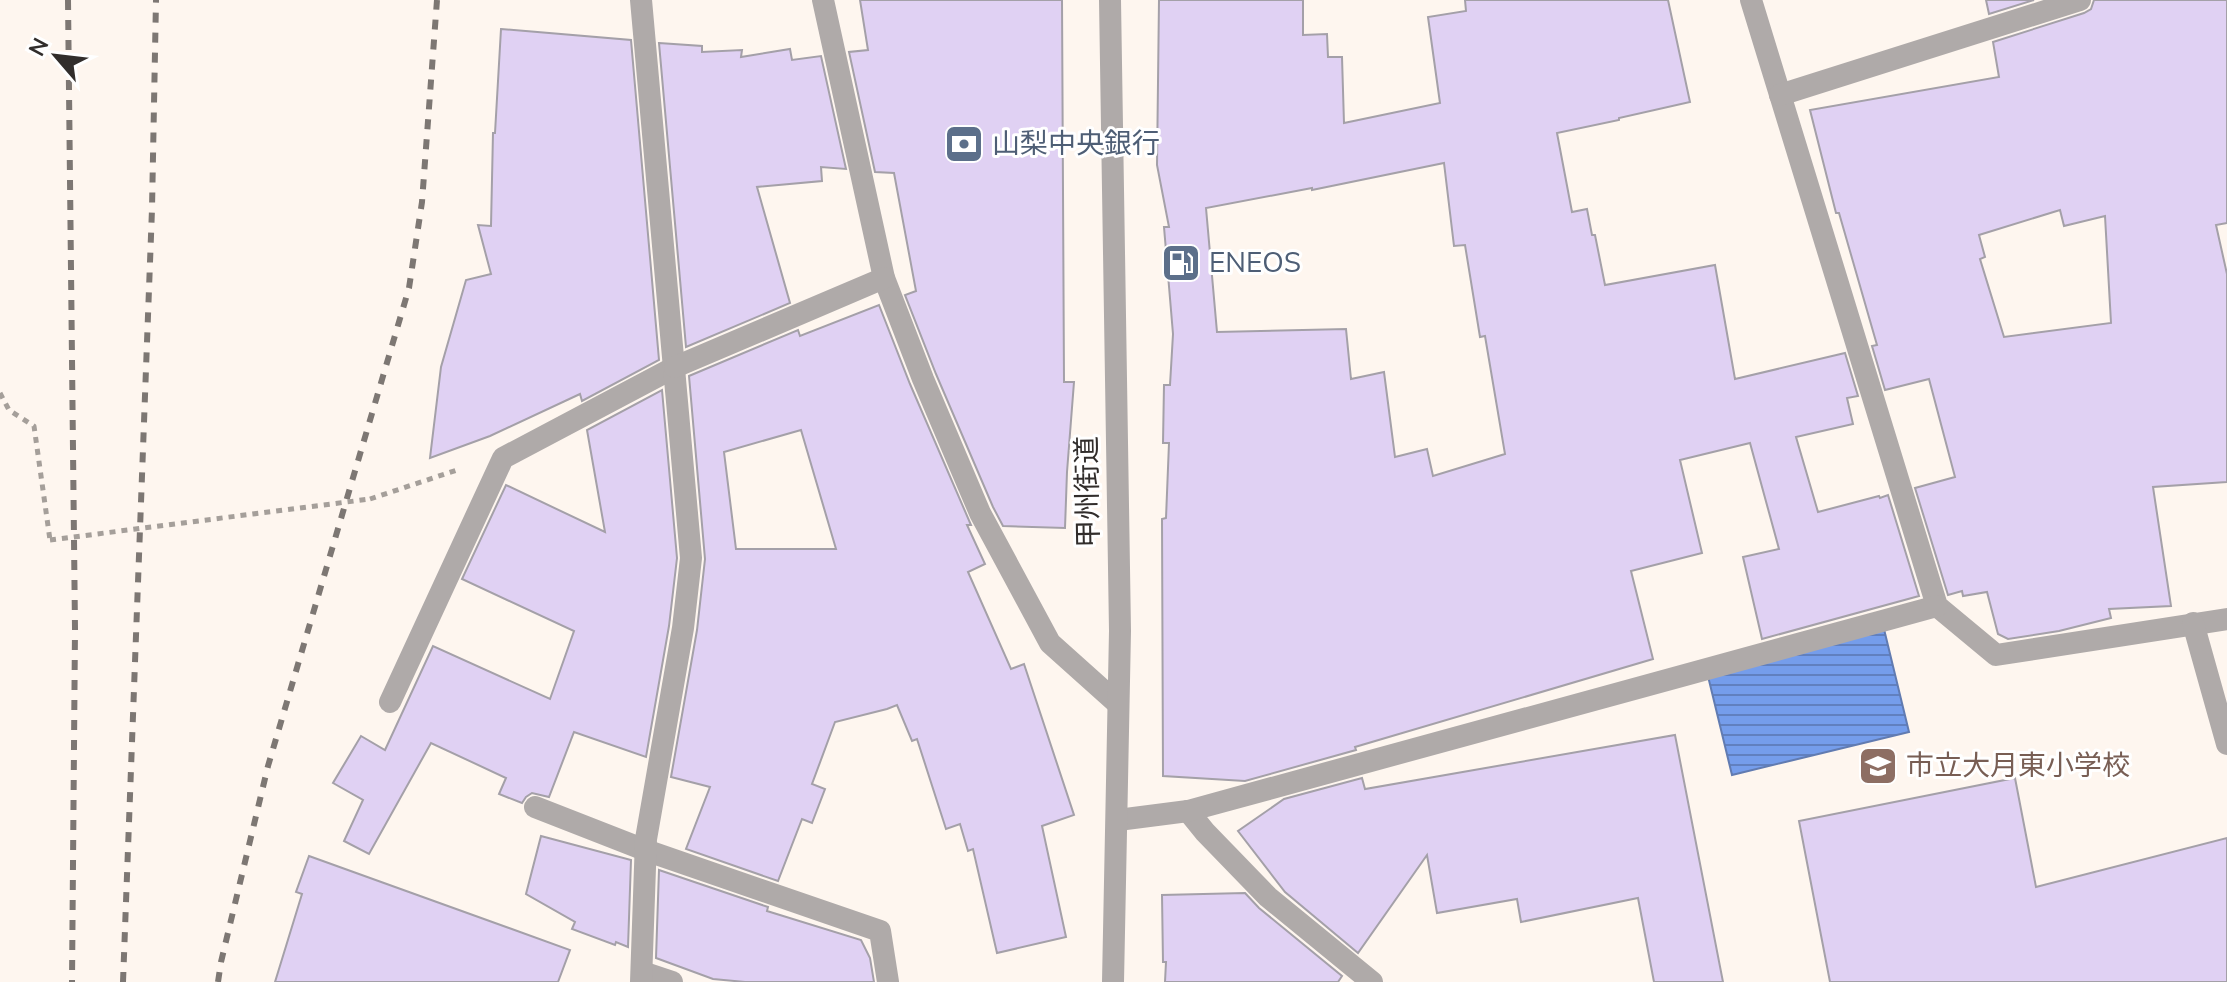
<svg xmlns="http://www.w3.org/2000/svg" width="2227" height="982" font-family="'Nunito Sans','Noto Sans JP',sans-serif">
  <style>
    .water { fill: url(#water-rules); stroke: #617bb1; stroke-width: 2 }
    .building { fill: #e0d1f3; stroke: #a4a0a8; stroke-width: 2; fill-rule: evenodd }
    .lines { fill: none; stroke-linecap: round; stroke-linejoin: round }
    .path { stroke: #a59f9a; stroke-width: 5; stroke-dasharray: 6 6; stroke-linecap: butt }
    .service { stroke: #afaaa9; stroke-width: 22 }
    .minor { stroke: #afaaa9; stroke-width: 22 }
    .tertiary { stroke: #afaaa9; stroke-width: 22 }
    .rail { stroke: #7d7773; stroke-width: 6; stroke-dasharray: 10 10; stroke-linecap: butt }
    .path-bridge { stroke: #a59f9a; stroke-width: 5; stroke-dasharray: 6 6; stroke-linecap: butt }
    .labels { text-anchor: middle; dominant-baseline: central; stroke-width: 6; stroke-linejoin: round; paint-order: stroke }
    .service-label { font-size: 28px; fill: #4e5e75; stroke: #fff; text-anchor: start }
    .street-label { font-size: 28px; fill: #312d2b; stroke: #fff }
    .education-label { font-size: 28px; fill: #785e54; stroke: #fff; text-anchor: start }
  </style>
  <defs>
    <pattern id="water-rules" width="6" height="5" patternUnits="userSpaceOnUse" patternTransform="scale(2)"><rect width="6" height="5" fill="#759deb"/><path d="M0 2.5h6" fill="none" stroke="#6180bf"/></pattern>
  </defs>
  <rect width="100%" height="100%" fill="#fef6ef"/>
  <!-- water -->
  <polygon class="water" points="1883,625 1909,732 1732,775 1706,668"/>
  <!-- building -->
  <g class="building">
    <polygon points="860,0 1062,0 1064,382 1074,382 1067,472 1065,528 1003,526 993,507 936,374 905,295 916,291 894,173 875,172 849,52 868,50"/>
    <path d="M1159,0h144v35l24,-1 1,23h14l2,66 96,-20 -12,-86 38,-6 -1,-11h203l22,102 -71,16v2l-62,13 15,79 15,-3 5,26h3l10,50 110,-20 20,114 110,-26 13,43 -11,2 6,26 -57,13 22,75 61,-16 1,2 8,-3 31,101 -157,43 -19,-82 36,-8 -29,-106 -70,17 22,93 -71,18 22,88 -298,88 1,3 -111,31 -82,-5 -1,-257 4,-1 3,-75h-6l1,-58h6l3,-51 -9,-107h5l-12,-62zM1444,163l10,83 11,-1 15,92 5,-1 20,118 -72,22 -6,-27 -32,8 -11,-85 -33,7 -5,-50 -129,3 -11,-124 106,-20v2z"/>
    <polygon points="1986,0 2034,0 1989,14"/>
    <path d="M2094,0h133v223l-11,2 11,49v208l-74,5 18,119 -62,3 2,9 -52,13 -51,8 -10,-5 -11,-42 -24,4 -1,-5 -14,4 -33,-107 40,-11 -26,-98 -44,11 -13,-44 5,-1 -38,-132h-3l-26,-103 189,-33 -6,-35 91,-29 7,-4zM2060,210l4,16 41,-10 6,107 -107,14 -24,-78 5,-2 -6,-22z"/>
    <polygon points="501,29 631,40 659,360 582,401 580,394 490,436 430,458 441,367 466,280 491,274 478,225 491,226 493,133 495,133"/>
    <polygon points="659,43 702,46 702,52 742,50 741,57 790,49 792,60 821,56 846,169 821,167 822,181 757,187 790,303 686,347"/>
    <path d="M879,305l31,79 61,141h-4l18,39 -17,8 43,97 13,-5 50,151 -32,11 24,111 -69,16 -24,-104 -5,2 -8,-27 -14,5 -29,-90 -5,2 -15,-36 -10,4 -52,13 -23,62 13,5 -13,34 -10,-4 -24,62 -92,-32 24,-62 -39,-10 26,-147 8,-71 -16,-183 109,-46 2,6zM801,430l35,119h-100l-12,-97z"/>
    <polygon points="662,390 677,558 669,626 646,757 574,732 549,797 532,793 526,797 522,803 499,794 506,778 431,743 369,854 344,841 363,800 333,783 361,736 385,750 433,646 550,699 574,631 462,579 506,485 605,532 587,430"/>
    <polygon points="1675,735 1723,982 1654,982 1638,898 1521,922 1517,899 1437,913 1427,855 1358,953 1285,892 1238,831 1284,799 1362,778 1365,789"/>
    <polygon points="2015,778 2036,887 2227,838 2227,982 1830,982 1799,821"/>
    <polygon points="541,836 631,860 628,947 616,942 615,945 572,929 575,922 526,894"/>
    <polygon points="309,856 570,950 558,982 275,982 302,894 296,892"/>
    <polygon points="659,870 768,907 767,911 861,940 870,958 874,982 745,982 713,979 656,958"/>
    <polygon points="1245,893 1259,908 1342,976 1338,982 1165,982 1166,962 1163,962 1162,895"/>
  </g>
  <g class="lines">
    <!-- path -->
    <g class="path">
      <polyline points="0,393 9,410 34,426 50,540"/>
      <polyline points="370,499 460,469"/>
    </g>
    <!-- service -->
    <g class="service">
      <polyline points="390,702 503,458 675,367"/>
      <polyline points="535,807 645,850 880,931 888,982"/>
      <polyline points="1188,811 1205,832 1268,897 1372,982"/>
      <polyline points="642,972 672,982"/>
    </g>
    <!-- minor -->
    <g class="minor">
      <polyline points="641,0 691,558 683,628 646,839 641,982"/>
      <polyline points="823,0 884,278 923,379 980,513 1050,643 1117,703"/>
      <polyline points="1751,0 1937,606 1996,655 2227,619"/>
      <polyline points="1780,95 2080,0"/>
      <polyline points="675,367 884,278"/>
      <polyline points="2193,623 2227,744"/>
      <polyline points="1118,820 1188,811 1937,606"/>
    </g>
    <!-- tertiary -->
    <polyline class="tertiary" points="1110,0 1120,631 1113,982"/>
    <!-- rail -->
    <g class="rail">
      <polyline points="68,0 75,629 72,982"/>
      <polyline points="123,982 152,209 156,0"/>
      <polyline points="218,982 221,962 268,766 409,288 422,202 437,0"/>
    </g>
    <!-- path-bridge -->
    <polyline class="path-bridge" points="50,540 370,499"/>
  </g>
  <!-- icons -->
  <defs>
    <symbol id="bank-square" viewBox="-11 -11 22 22"><rect x="-9" y="-9" width="18" height="18" rx="4" fill="#5c6f8a" stroke="#fff"/><path d="M-6-4H6V4H-6ZM0-2.3a2.3 2.3 0 1 0 0 4.6a2.3 2.3 0 1 0 0-4.6Z" fill="#fff"/></symbol>
    <symbol id="fuel-square" viewBox="-11 -11 22 22"><rect x="-9" y="-9" width="18" height="18" rx="4" fill="#5c6f8a" stroke="#fff"/><path d="M-5.5-6h7V0h2V4h1.3V-2.5L3-4.5l.8-.8L6-3V5H2.5V1h-1V6h-7ZM-4.2-4.7v3.2H.2V-4.7Z" fill="#fff"/></symbol>
    <symbol id="school-square" viewBox="-11 -11 22 22"><rect x="-9" y="-9" width="18" height="18" rx="4" fill="#8d6e63" stroke="#fff"/><path d="M0-5L7-2L0 1L-7-2ZM-4 1L0 2.5L4 1V4Q0 6-4 4Z" fill="#fff"/></symbol>
  </defs>
  <g fill-rule="evenodd">
    <use href="#bank-square" x="942" y="122" width="44" height="44"/>
    <use href="#fuel-square" x="1159" y="241" width="44" height="44"/>
    <use href="#school-square" x="1856" y="744" width="44" height="44"/>
  </g>
  <g class="labels">
    <!-- service labels -->
    <g class="service-label">
      <text x="992" y="144">山梨中央銀行</text>
      <text x="1209" y="263">ENEOS</text>
    </g>
    <!-- street labels -->
    <g class="street-label">
      <text transform="translate(1088 492) rotate(-91)">甲州街道</text>
    </g>
    <!-- education labels -->
    <g class="education-label">
      <text x="1906" y="766">市立大月東小学校</text>
    </g>
  </g>
  <!-- north arrow -->
  <g transform="translate(56 56) rotate(298)" stroke="#ffffff" stroke-width="6" paint-order="stroke">
  <path d="M0-6L14 30L0 20L-14 30Z" fill="#312d2b"/>
  <text y="-12" font-size="22" font-weight="bold" text-anchor="middle" fill="#312d2b">N</text>
  </g>
</svg>
